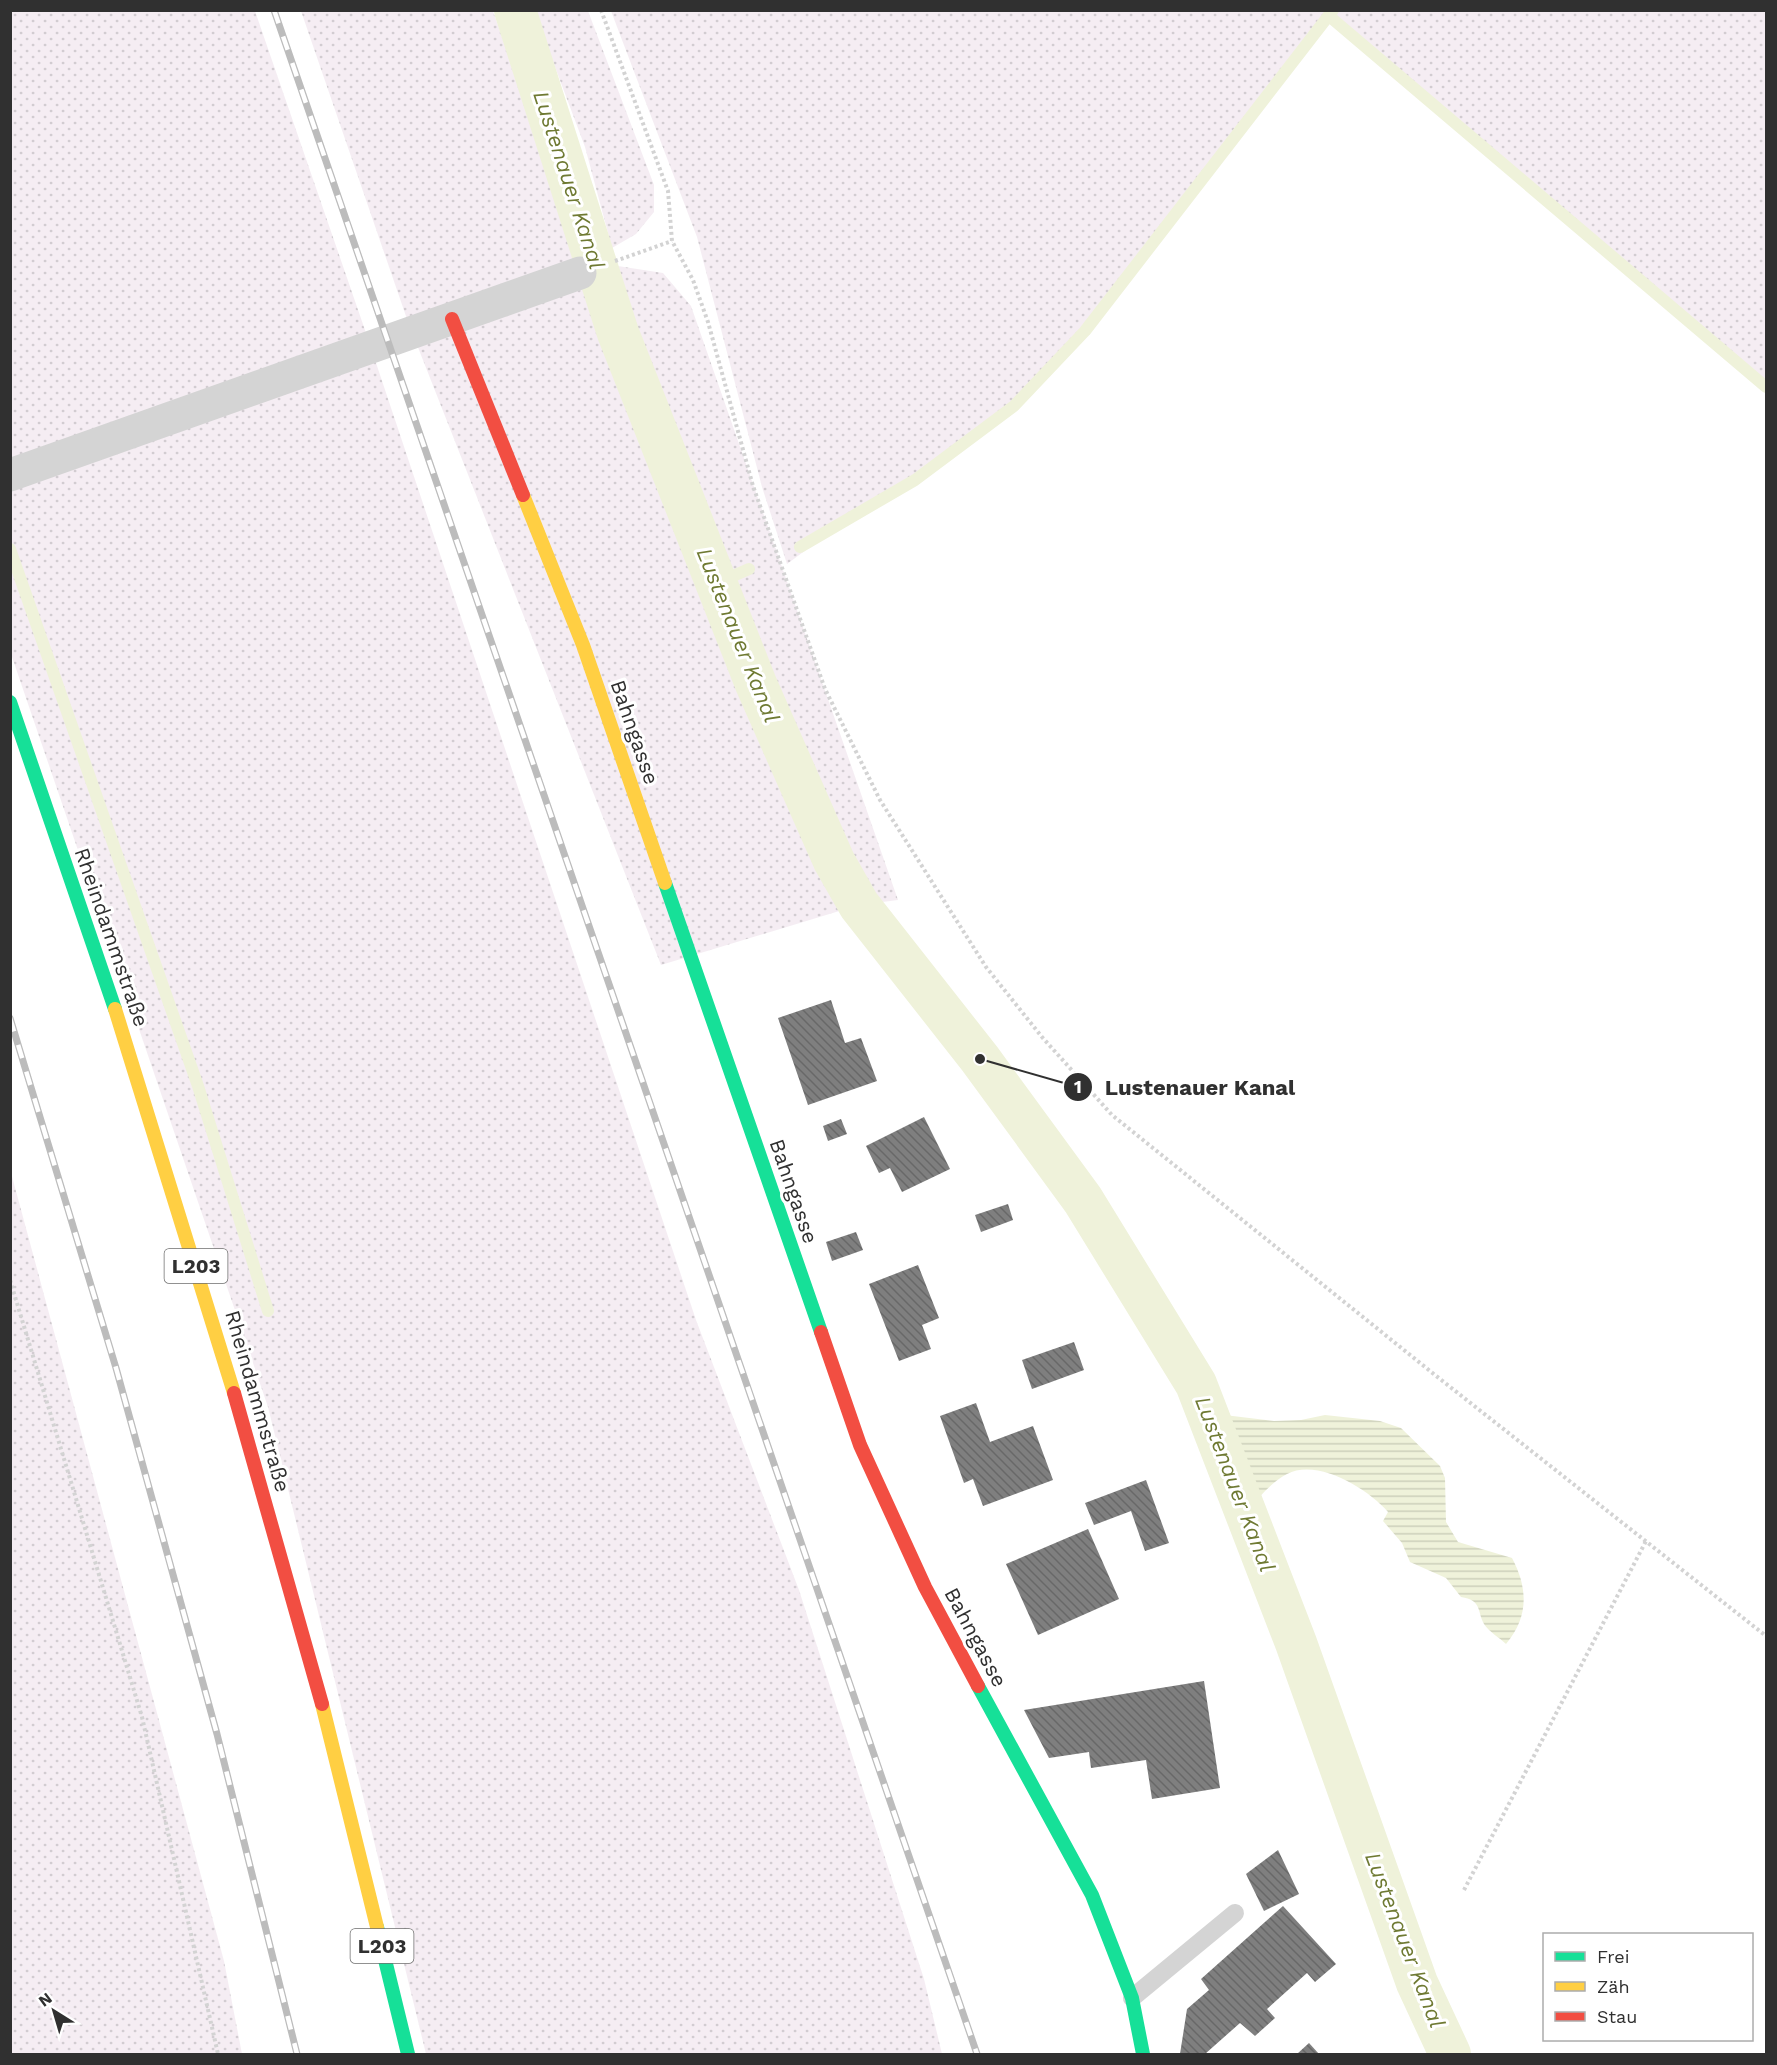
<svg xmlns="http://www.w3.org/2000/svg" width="1777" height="2065" font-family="'Work Sans',sans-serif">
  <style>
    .grass { fill: url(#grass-dots) }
    .water { fill: url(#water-rules) }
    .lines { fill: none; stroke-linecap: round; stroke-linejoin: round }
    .stream { stroke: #eff2da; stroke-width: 12 }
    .canal { stroke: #eff2da; stroke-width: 42 }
    .building { fill: url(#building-back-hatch) }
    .path { stroke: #d3d3d3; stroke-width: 4; stroke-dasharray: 3 3; stroke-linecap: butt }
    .lane { stroke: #d4d4d4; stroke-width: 18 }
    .street { stroke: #d4d4d4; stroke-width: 33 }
    .fast { stroke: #16e098; stroke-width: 14 }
    .slow { stroke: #ffcf43; stroke-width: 14 }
    .jam { stroke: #f24e42; stroke-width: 14 }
    .rail-casing { stroke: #bcbcbc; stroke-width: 7 }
    .rail { stroke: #fff; stroke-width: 4.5; stroke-dasharray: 14; stroke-linecap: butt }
    .labels { text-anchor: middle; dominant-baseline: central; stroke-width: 6; stroke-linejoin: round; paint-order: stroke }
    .shield { fill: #fff; stroke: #6e6e6e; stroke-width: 1.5 }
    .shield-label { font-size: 20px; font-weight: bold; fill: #303030 }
    .street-label { font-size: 21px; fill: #303030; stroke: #fff }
    .water-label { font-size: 22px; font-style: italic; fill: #6f7a33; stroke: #fff }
    .leader { fill: none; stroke: #303030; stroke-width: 2 }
    .callout-dot { fill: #303030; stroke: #fff; stroke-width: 2 }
    .mark-label { font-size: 18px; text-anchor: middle; font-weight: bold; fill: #fff }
    .callout-label { font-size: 22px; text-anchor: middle; font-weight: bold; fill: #303030; stroke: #fff; stroke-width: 6; stroke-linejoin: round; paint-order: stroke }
  </style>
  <defs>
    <pattern id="grass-dots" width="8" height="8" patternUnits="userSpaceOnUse" patternTransform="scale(1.5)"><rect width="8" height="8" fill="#f5edf3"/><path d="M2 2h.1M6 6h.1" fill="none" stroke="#d2ccd1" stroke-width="1.8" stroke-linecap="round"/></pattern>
    <pattern id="water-rules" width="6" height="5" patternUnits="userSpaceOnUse" patternTransform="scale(1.5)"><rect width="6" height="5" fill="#eff2da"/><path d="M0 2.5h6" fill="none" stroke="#cdd0bb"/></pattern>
    <pattern id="building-back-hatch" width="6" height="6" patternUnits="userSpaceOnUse" patternTransform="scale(1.5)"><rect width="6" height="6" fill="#7f7f7f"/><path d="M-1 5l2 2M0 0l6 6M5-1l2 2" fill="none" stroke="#686868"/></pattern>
  </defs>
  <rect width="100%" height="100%" fill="#fff"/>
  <!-- grass -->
  <g class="grass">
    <polygon points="1333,10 1766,11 1766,387 1329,16"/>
    <polygon points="10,11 255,11 366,333 696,1320 799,1590 924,1979 942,2054 426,2054 268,1407 11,654"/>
    <polygon points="301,11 493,11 579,260 663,273 691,306 898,900 859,905 661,965 408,322"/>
    <polygon points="534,11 588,11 654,185 654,212 636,234 612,248 585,147"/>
    <polygon points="611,11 1327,11 1085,331 1014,406 915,480 829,533 787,564 762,487 697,237"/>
    <polygon points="10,1169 224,1961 242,2054 11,2054"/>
  </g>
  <!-- water -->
  <path class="water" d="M1208,1413l66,8 27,-1 24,-5 55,6 21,7 39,38 5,12 1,44 12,20 54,16c16,30 17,59 -6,86 -6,-6 -18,-13 -22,-20 -7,-13 -2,-24 -23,-27l-15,-19 -36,-16 -8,-19 -19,-22 5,-9c-20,-23 -70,-54 -101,-38 -16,8 -29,25 -41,38z"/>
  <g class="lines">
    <!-- stream -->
    <g class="stream">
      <polyline points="1329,16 1766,387"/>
      <polyline points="800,547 915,480 1014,406 1085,331 1333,10"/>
      <polyline points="10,549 198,1086 268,1311"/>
      <polyline points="717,583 749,569"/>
    </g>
    <!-- canal -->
    <polyline class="canal" points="515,10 618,333 756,684 834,861 859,905 980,1059 1083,1200 1196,1384 1296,1643 1417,1983 1450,2054"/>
  </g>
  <!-- building -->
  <g class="building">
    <polygon points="831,1000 845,1043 861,1038 877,1081 808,1105 778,1018"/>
    <polygon points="924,1117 950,1169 902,1192 890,1168 879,1173 866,1146"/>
    <polygon points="841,1119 847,1134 828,1141 823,1126"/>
    <polygon points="1008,1204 1013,1220 981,1232 975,1215"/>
    <polygon points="856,1232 863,1250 832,1261 826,1242"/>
    <polygon points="918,1265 939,1318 922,1325 931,1349 899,1361 869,1284"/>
    <polygon points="1074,1342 1084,1370 1032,1389 1022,1360"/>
    <polygon points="976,1403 990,1442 1033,1426 1053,1480 983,1506 973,1479 964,1483 940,1416"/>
    <polygon points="1146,1480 1169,1543 1145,1551 1131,1511 1094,1525 1085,1503"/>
    <polygon points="1088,1529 1119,1599 1038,1635 1006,1564"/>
    <polygon points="1204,1681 1220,1788 1152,1799 1146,1760 1091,1768 1089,1752 1049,1758 1024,1710"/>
    <polygon points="1278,1850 1299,1894 1264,1911 1246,1874"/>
    <polygon points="1283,1906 1336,1964 1315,1982 1307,1973 1267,2009 1275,2018 1255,2036 1240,2023 1205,2054 1180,2054 1187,2009 1209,1990 1201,1979"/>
    <polygon points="1309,2043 1319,2054 1297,2054"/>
  </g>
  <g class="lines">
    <!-- path -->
    <g class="path">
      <polyline points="601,10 668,191 672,241 693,280 708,322 753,486 825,689 880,800 986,967 1042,1037 1112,1115 1435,1375 1766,1636"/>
      <polyline points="615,261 672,241"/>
      <polyline points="10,1280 142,1717 218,2054"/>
      <polyline points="1464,1890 1646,1541"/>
    </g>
    <!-- lane -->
    <polyline class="lane" points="1132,1998 1235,1913"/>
    <!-- street -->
    <polyline class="street" points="10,475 580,273"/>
    <!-- fast -->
    <g class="fast">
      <polyline points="10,702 115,1009"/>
      <polyline points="665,883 821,1332"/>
      <polyline points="978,1686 1092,1895 1132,1998 1143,2054"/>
      <polyline points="377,1927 408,2054"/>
    </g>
    <!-- slow -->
    <g class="slow">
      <polyline points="523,495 583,645 665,883"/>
      <polyline points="115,1009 234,1393"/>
      <polyline points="322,1704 377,1927"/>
    </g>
    <!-- jam -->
    <g class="jam">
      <polyline points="452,319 523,495"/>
      <polyline points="821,1332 860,1445 925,1587 978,1686"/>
      <polyline points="234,1393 322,1704"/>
    </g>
    <defs>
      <g id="rail">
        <polyline points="274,10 977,2054"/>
        <polyline points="10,1018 116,1368 217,1734 297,2054"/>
      </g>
    </defs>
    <!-- rail casing -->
    <use href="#rail" class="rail-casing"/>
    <!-- rail -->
    <use href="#rail" class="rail"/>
  </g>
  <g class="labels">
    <!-- shield labels -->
    <g class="shield">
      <rect x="164.5" y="1249" width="63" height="34" rx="4.5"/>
      <rect x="350.5" y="1929" width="63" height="34" rx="4.5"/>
    </g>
    <g class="shield-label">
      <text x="196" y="1266">L203</text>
      <text x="382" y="1946">L203</text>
    </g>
    <!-- street labels -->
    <g class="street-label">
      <text transform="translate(635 732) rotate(71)">Bahngasse</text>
      <text transform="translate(112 937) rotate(71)">Rheindammstraße</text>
      <text transform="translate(794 1191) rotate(71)">Bahngasse</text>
      <text transform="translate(258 1401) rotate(74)">Rheindammstraße</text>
      <text transform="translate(976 1637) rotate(62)">Bahngasse</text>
    </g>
    <!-- water labels -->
    <g class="water-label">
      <text transform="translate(569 180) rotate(72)">Lustenauer Kanal</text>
      <text transform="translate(738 635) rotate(68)">Lustenauer Kanal</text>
      <text transform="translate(1235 1484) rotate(69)">Lustenauer Kanal</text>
      <text transform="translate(1405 1940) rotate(69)">Lustenauer Kanal</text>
    </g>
  </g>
  <!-- callouts -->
  <path class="leader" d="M980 1059L1078 1087"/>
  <g class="callout-dot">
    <circle cx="980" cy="1059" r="6"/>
    <circle cx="1078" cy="1087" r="15"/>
  </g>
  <g class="mark-label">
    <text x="1078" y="1093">1</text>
  </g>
  <g class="callout-label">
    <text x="1200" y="1095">Lustenauer Kanal</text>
  </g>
  <!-- border -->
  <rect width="1777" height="2065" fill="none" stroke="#303030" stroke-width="24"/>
  <!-- legend -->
  <rect x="1543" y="1933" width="210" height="108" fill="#ffffff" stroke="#acacac" stroke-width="1.5"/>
  <rect x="1555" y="1952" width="30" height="9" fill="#16e098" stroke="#acacac" stroke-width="1.5"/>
  <text x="1597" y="1963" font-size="18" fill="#303030">Frei</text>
  <rect x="1555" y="1982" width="30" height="9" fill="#ffcf43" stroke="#acacac" stroke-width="1.5"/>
  <text x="1597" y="1993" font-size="18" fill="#303030">Zäh</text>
  <rect x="1555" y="2012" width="30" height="9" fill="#f24e42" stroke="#acacac" stroke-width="1.5"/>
  <text x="1597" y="2023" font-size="18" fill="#303030">Stau</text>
  <!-- north arrow -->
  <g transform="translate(54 2011) rotate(323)" stroke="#ffffff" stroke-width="4.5" paint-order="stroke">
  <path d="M0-4.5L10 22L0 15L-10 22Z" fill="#303030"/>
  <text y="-9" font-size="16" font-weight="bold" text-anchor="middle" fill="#303030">N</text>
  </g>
</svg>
